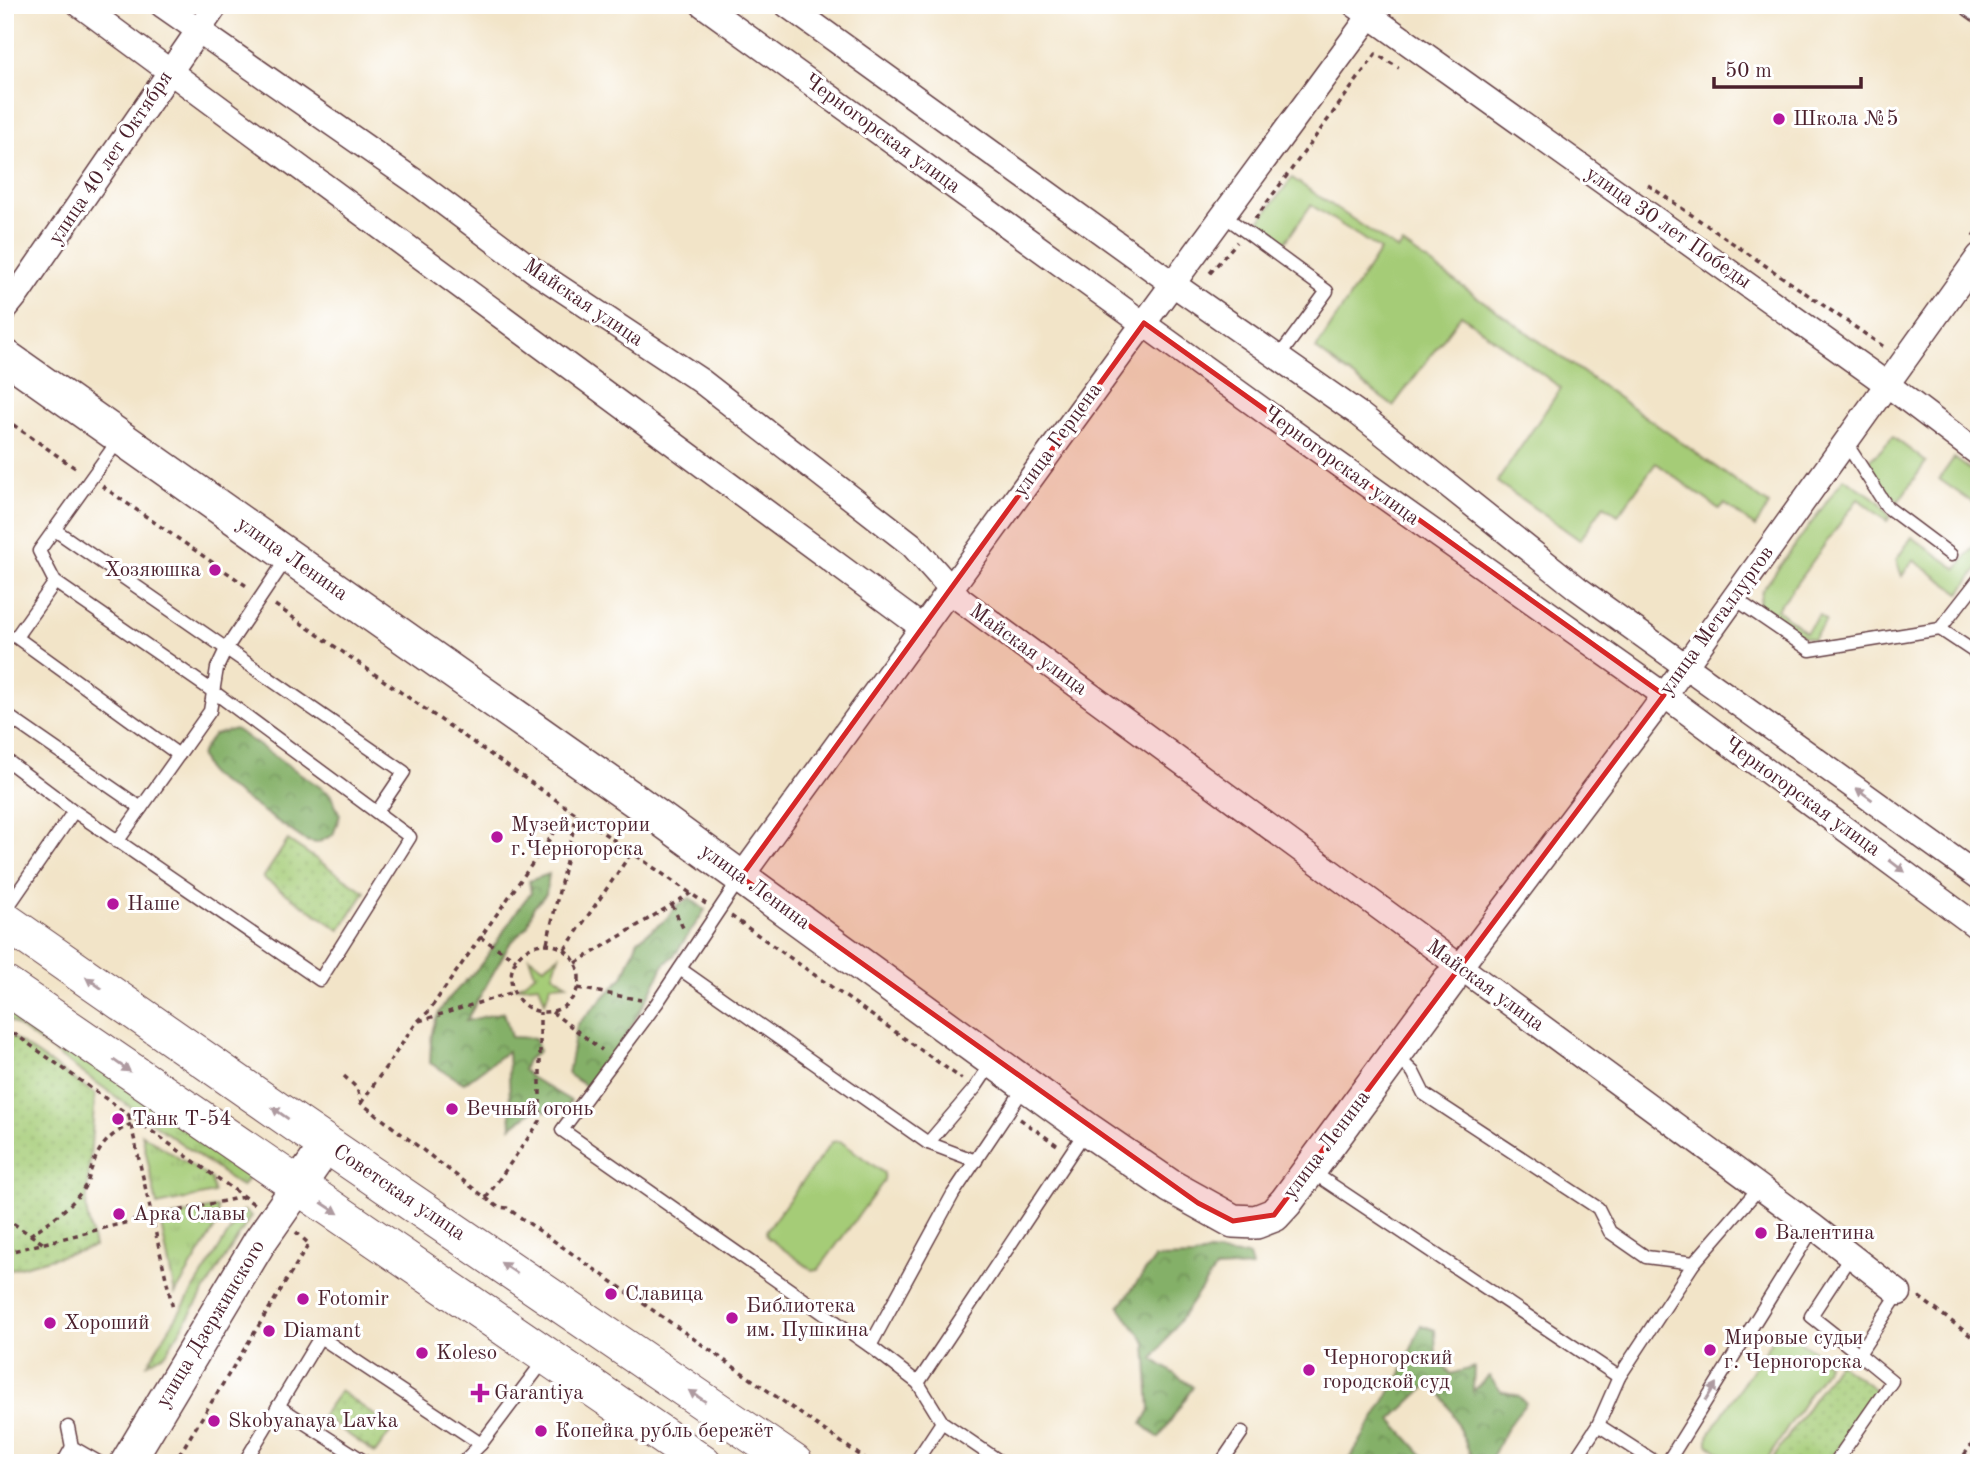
<svg xmlns="http://www.w3.org/2000/svg" width="1984" height="1468" font-family="'Old Standard TT',serif">
  <style>
    .grass { fill: url(#grass-tufts); stroke: #787651; stroke-width: 2 }
    .forest { fill: url(#forest-crowns); stroke: #67684a; stroke-width: 2 }
    .park { fill: url(#park-dots); stroke: #787651; stroke-width: 2 }
    .garden { fill: #a5cc77; stroke: #787651; stroke-width: 2 }
    .lines { fill: none; stroke-linecap: round; stroke-linejoin: round }
    .lane-casing { stroke: #633d43; stroke-width: 15 }
    .street-casing { stroke: #633d43; stroke-width: 27 }
    .secondary-casing { stroke: #633d43; stroke-width: 36 }
    .primary-casing { stroke: #633d43; stroke-width: 39 }
    .path { stroke: #633d43; stroke-width: 3.5; stroke-dasharray: 5 5; stroke-linecap: butt }
    .lane { stroke: #fff; stroke-width: 12 }
    .street { stroke: #fff; stroke-width: 24 }
    .secondary { stroke: #fff; stroke-width: 33 }
    .primary { stroke: #fff; stroke-width: 37 }
    .oneway { fill: #ae9aa0 }
    .marked { fill: #d62828; fill-opacity: 0.2; stroke: #d62828; stroke-width: 5; stroke-linejoin: round }
    .poi-dot { fill: #b5179e; stroke: #fff; stroke-width: 2.5 }
    .labels { text-anchor: middle; dominant-baseline: central; stroke-width: 6; stroke-linejoin: round; paint-order: stroke }
    .poi-label { font-size: 21px; fill: #4a1f2b; stroke: #fff; text-anchor: start }
    .street-label { font-size: 21px; fill: #4a1f2b; stroke: #fff }
  </style>
  <defs>
    <pattern id="grass-tufts" width="24" height="20" patternUnits="userSpaceOnUse" patternTransform="scale(1.75)"><rect width="24" height="20" fill="#a5cc77"/><path d="M3 7l-1-3M5 7V3M7 7l1-3M15 17l-1-3M17 17v-4M19 17l1-3" fill="none" stroke="#90af67"/></pattern>
    <pattern id="forest-crowns" width="20" height="18" patternUnits="userSpaceOnUse" patternTransform="scale(1.75)"><rect width="20" height="18" fill="#84b068"/><path d="M2 6a3 3 0 1 1 6 0M12 15a3 3 0 1 1 6 0" fill="none" stroke="#6e8f56"/></pattern>
    <pattern id="park-dots" width="8" height="8" patternUnits="userSpaceOnUse" patternTransform="scale(1.75)"><rect width="8" height="8" fill="#a5cc77"/><path d="M2 2h.1M6 6h.1" fill="none" stroke="#90af67" stroke-width="1.8" stroke-linecap="round"/></pattern>
  </defs>
  <rect width="100%" height="100%" fill="#fff"/>
  <filter id="ink" filterUnits="userSpaceOnUse"><feTurbulence type="fractalNoise" baseFrequency=".0143" numOctaves="2"/><feDisplacementMap in="SourceGraphic" scale="14" xChannelSelector="R" yChannelSelector="G"/><feConvolveMatrix kernelMatrix="1 2 1 2 8 2 1 2 1" color-interpolation-filters="sRGB"/></filter>
  <filter id="wash" filterUnits="userSpaceOnUse"><feTurbulence type="fractalNoise" baseFrequency=".00686" numOctaves="4" result="noise"/><feDisplacementMap in="SourceGraphic" scale="28" xChannelSelector="R" yChannelSelector="G"/><feGaussianBlur stdDeviation="1.57" result="paint"/><feColorMatrix in="noise" values="0 0 0 0 0 0 0 0 0 0 0 0 0 0 0 0 0 1.4 0 .05"/><feComposite in="paint" operator="in"/></filter>
  <g filter="url(#wash)">
    <rect width="100%" height="100%" fill="#f2e4c8"/>
    <!-- grass -->
    <g class="grass">
      <polygon points="559,956 553,974 567,984 551,985 545,1002 539,985 518,987 535,974 529,957 544,967"/>
      <polygon points="5,997 253,1171 242,1187 5,1017"/>
      <polygon points="142,1134 211,1179 214,1193 157,1205"/>
      <polygon points="217,1207 219,1221 175,1294 160,1220"/>
      <polygon points="243,1210 251,1216 166,1353 148,1363"/>
    </g>
    <!-- forest -->
    <g class="forest">
      <polygon points="235,729 330,794 340,815 333,835 317,843 306,841 209,774 200,755 213,735"/>
      <path d="M549,874l-3,20 -13,14 -5,17 -19,20 -43,76 38,-9 7,25 24,1 4,13 -12,9 -4,10 9,8 39,23 -12,13 -24,-5 -24,18 -3,-76 -44,32 -34,-20c1,-12 0,-27 4,-38 7,-24 28,-39 43,-56 21,-24 33,-53 54,-76l-2,-12z"/>
      <polygon points="690,898 705,910 676,953 663,966 653,988 610,1064 589,1088 568,1074 577,1025 623,977 638,940 668,918 675,907"/>
      <polygon points="1209,1252 1249,1256 1252,1267 1215,1269 1153,1359 1193,1387 1159,1438 1142,1424 1150,1410 1146,1343 1119,1307 1155,1258 1193,1257"/>
      <polygon points="1421,1325 1435,1330 1436,1356 1451,1374 1474,1367 1473,1391 1489,1376 1501,1391 1519,1396 1526,1403 1507,1427 1490,1462 1474,1463 1452,1412 1433,1380 1391,1420 1430,1463 1347,1463 1401,1374"/>
    </g>
    <!-- park -->
    <g class="park">
      <polygon points="288,840 365,892 340,930 263,878"/>
      <polygon points="5,1032 95,1094 86,1209 94,1247 5,1271"/>
      <polygon points="1838,1363 1877,1391 1829,1463 1770,1463"/>
      <polygon points="340,1391 393,1428 375,1453 322,1416"/>
    </g>
    <!-- garden -->
    <g class="garden">
      <polygon points="1292,178 1398,250 1403,244 1769,505 1755,527 1725,504 1719,509 1656,463 1618,515 1604,505 1580,540 1497,482 1561,388 1461,315 1393,406 1316,349 1380,250 1311,205 1284,244 1256,225"/>
      <polygon points="1893,437 1926,462 1898,502 1885,491 1867,462 1878,453"/>
      <polygon points="1954,458 1979,476 1979,507 1939,479"/>
      <polygon points="1844,478 1879,501 1890,517 1887,521 1858,499 1777,610 1806,632 1819,615 1826,621 1813,639 1795,633 1758,606 1762,591"/>
      <polygon points="1912,537 1957,569 1979,540 1979,567 1960,593 1913,560 1902,576 1896,560"/>
      <polygon points="840,1141 884,1173 884,1181 818,1270 812,1270 767,1237 766,1231 832,1142"/>
      <path d="M1780,1333c15,3 37,18 47,31l-2,6 -60,93h-31l-26,-19v-8l66,-99z"/>
    </g>
  </g>
  <g filter="url(#ink)">
    <g class="lines">
      <defs>
        <g id="lane">
          <polyline points="1223,215 1327,291 1278,358"/>
          <polyline points="1846,443 1887,507 1951,555"/>
          <polyline points="55,530 404,772 377,812"/>
          <polyline points="55,582 16,637 179,755"/>
          <polyline points="1734,598 1810,650 1940,629 1979,579"/>
          <polyline points="1940,629 1979,655"/>
          <polyline points="5,714 141,808"/>
          <polyline points="5,759 74,811"/>
          <polyline points="117,842 210,711 217,668 226,649 287,558"/>
          <polyline points="741,877 657,1003 562,1130 870,1346 918,1383 942,1422 1002,1463"/>
          <polyline points="5,911 74,811 320,980 410,837 214,692 55,582 39,551 120,438"/>
          <polyline points="680,969 928,1143 976,1161"/>
          <polyline points="1395,1055 1413,1072 1424,1094 1598,1208 1610,1232 1646,1257 1694,1263 1760,1187"/>
          <polyline points="928,1143 975,1088 993,1061"/>
          <polyline points="1311,1171 1619,1377"/>
          <polyline points="1851,1255 1811,1316 1859,1354"/>
          <polyline points="870,1346 953,1194 1026,1085"/>
          <polyline points="918,1383 1087,1129"/>
          <polyline points="278,1406 367,1463"/>
          <polyline points="1598,1425 1657,1463"/>
          <polyline points="68,1427 72,1447 100,1463"/>
          <polyline points="63,1463 72,1447"/>
          <polyline points="244,1463 320,1337 481,1444 546,1358"/>
          <polyline points="462,1463 481,1444"/>
          <polyline points="915,1463 942,1422"/>
          <polyline points="1221,1463 1242,1432"/>
          <polyline points="1573,1463 1598,1425 1619,1377 1694,1263"/>
          <polyline points="1667,1463 1814,1227"/>
          <polyline points="1835,1463 1892,1381 1859,1354 1899,1293"/>
        </g>
        <g id="street">
          <polyline points="80,5 923,628"/>
          <polyline points="162,5 416,182 536,272 701,381 912,545 961,600 1814,1227 1899,1293"/>
          <polyline points="703,5 1311,445 1664,695 1979,928"/>
          <polyline points="787,5 1173,284 1359,414 1577,588 1979,877"/>
          <polyline points="1355,5 1888,385 1979,454"/>
          <polyline points="1972,5 1979,10"/>
          <polyline points="5,309 18,293 216,5"/>
          <polyline points="741,877 1130,342 1378,5"/>
          <polyline points="1451,979 1651,714 1979,256"/>
        </g>
        <g id="secondary">
          <polyline points="5,356 636,801 1087,1129 1170,1186 1233,1221 1256,1222 1274,1215 1286,1202 1449,981"/>
          <polyline points="127,1463 260,1241 327,1145"/>
        </g>
        <g id="primary">
          <polyline points="5,921 301,1127 794,1463"/>
          <path d="M5,985c232,161 466,317 698,478"/>
        </g>
      </defs>
      <!-- lane casing -->
      <use href="#lane" class="lane-casing"/>
      <!-- street casing -->
      <use href="#street" class="street-casing"/>
      <!-- secondary casing -->
      <use href="#secondary" class="secondary-casing"/>
      <!-- primary casing -->
      <use href="#primary" class="primary-casing"/>
      <!-- path -->
      <g class="path">
        <polyline points="1648,185 1887,349"/>
        <polyline points="1255,219 1376,54 1399,68"/>
        <polyline points="1973,236 1979,228"/>
        <polyline points="1210,273 1237,242"/>
        <polyline points="5,419 78,470"/>
        <polyline points="102,486 248,587"/>
        <polyline points="275,605 706,904"/>
        <polyline points="672,905 685,932"/>
        <polyline points="731,916 962,1079"/>
        <polyline points="480,937 516,960"/>
        <polyline points="547,943 577,814"/>
        <circle cx="545" cy="978" r="34"/>
        <polyline points="565,949 632,852"/>
        <polyline points="576,963 691,893"/>
        <polyline points="578,988 641,1000"/>
        <polyline points="552,1012 602,1050"/>
        <polyline points="419,1021 514,992"/>
        <polyline points="5,1027 254,1204"/>
        <polyline points="344,1076 357,1088 361,1103 486,1198 498,1207 507,1208 871,1463"/>
        <polyline points="361,1103 417,1022 428,1012 570,810"/>
        <polyline points="129,1116 173,1309"/>
        <polyline points="1020,1119 1057,1145"/>
        <polyline points="486,1198 540,1121 540,1012"/>
        <polyline points="5,1218 44,1244"/>
        <path d="M30,1235c20,-14 44,-29 57,-52 2,-5 3,-11 5,-16 8,-23 18,-32 39,-43"/>
        <polyline points="5,1253 140,1219 243,1197"/>
        <polyline points="1919,1297 1979,1342"/>
        <polyline points="174,1463 309,1244 296,1232"/>
        <polyline points="1958,1463 1979,1435"/>
      </g>
      <!-- lane -->
      <use href="#lane" class="lane"/>
      <!-- street -->
      <use href="#street" class="street"/>
      <!-- secondary -->
      <use href="#secondary" class="secondary"/>
      <!-- primary -->
      <use href="#primary" class="primary"/>
    </g>
    <!-- one-way arrows -->
    <defs><path id="oneway-solid" d="M-6-.8H1V-3.2L6.5 0L1 3.2V.8H-6Z" transform="scale(1.75)"/></defs>
    <g class="oneway">
      <use href="#oneway-solid" transform="translate(1864 794) rotate(-144)"/>
      <use href="#oneway-solid" transform="translate(1897 866) rotate(37)"/>
      <use href="#oneway-solid" transform="translate(94 983) rotate(-145)"/>
      <use href="#oneway-solid" transform="translate(122 1066) rotate(35)"/>
      <use href="#oneway-solid" transform="translate(280 1113) rotate(-145)"/>
      <use href="#oneway-solid" transform="translate(330 1208) rotate(33)"/>
      <use href="#oneway-solid" transform="translate(509 1268) rotate(-146)"/>
      <use href="#oneway-solid" transform="translate(1711 1392) rotate(-58)"/>
      <use href="#oneway-solid" transform="translate(697 1396) rotate(-146)"/>
    </g>
  </g>
  <!-- marked area -->
  <path class="marked" d="M1144,323l520,372 -390,520 -41,6 -35,-18 -457,-326z"/>
  <!-- markers -->
  <g class="poi-dot">
    <circle cx="1779" cy="119" r="7"/>
    <circle cx="215" cy="570" r="7"/>
    <circle cx="497" cy="837" r="7"/>
    <circle cx="113" cy="904" r="7"/>
    <circle cx="452" cy="1109" r="7"/>
    <circle cx="118" cy="1119" r="7"/>
    <circle cx="119" cy="1214" r="7"/>
    <circle cx="1761" cy="1233" r="7"/>
    <circle cx="611" cy="1294" r="7"/>
    <circle cx="303" cy="1299" r="7"/>
    <circle cx="732" cy="1318" r="7"/>
    <circle cx="50" cy="1323" r="7"/>
    <circle cx="269" cy="1331" r="7"/>
    <circle cx="1710" cy="1350" r="7"/>
    <circle cx="422" cy="1353" r="7"/>
    <circle cx="1309" cy="1370" r="7"/>
    <path d="M476.5 1382.5h7v7h7v7h-7v7h-7v-7h-7v-7h7z"/>
    <circle cx="214" cy="1421" r="7"/>
    <circle cx="541" cy="1431" r="7"/>
  </g>
  <g class="labels">
    <!-- poi labels -->
    <g class="poi-label">
      <text x="1793" y="119">Школа №5</text>
      <text x="201" y="570" text-anchor="end">Хозяюшка</text>
      <text x="511" y="825">Музей истории<tspan x="511" dy="24">г.Черногорска</tspan></text>
      <text x="127" y="904">Наше</text>
      <text x="466" y="1109">Вечный огонь</text>
      <text x="132" y="1119">Танк Т-54</text>
      <text x="133" y="1214">Арка Славы</text>
      <text x="1775" y="1233">Валентина</text>
      <text x="625" y="1294">Славица</text>
      <text x="317" y="1299">Fotomir</text>
      <text x="746" y="1306">Библиотека<tspan x="746" dy="24">им. Пушкина</tspan></text>
      <text x="64" y="1323">Хороший</text>
      <text x="283" y="1331">Diamant</text>
      <text x="1724" y="1338">Мировые судьи<tspan x="1724" dy="24">г. Черногорска</tspan></text>
      <text x="436" y="1353">Koleso</text>
      <text x="1323" y="1358">Черногорский<tspan x="1323" dy="24">городской суд</tspan></text>
      <text x="494" y="1393">Garantiya</text>
      <text x="228" y="1421">Skobyanaya Lavka</text>
      <text x="555" y="1431">Копейка рубль бережёт</text>
    </g>
    <!-- street labels -->
    <g class="street-label">
      <text transform="translate(882 134) rotate(36)">Черногорская улица</text>
      <text transform="translate(111 158) rotate(-56)">улица 40 лет Октября</text>
      <text transform="translate(1668 228) rotate(35)">улица 30 лет Победы</text>
      <text transform="translate(583 303) rotate(34)">Майская улица</text>
      <text transform="translate(1058 440) rotate(-54)">улица Герцена</text>
      <text transform="translate(1341 466) rotate(36)">Черногорская улица</text>
      <text transform="translate(292 559) rotate(35)">улица Ленина</text>
      <text transform="translate(1717 621) rotate(-54)">улица Металлургов</text>
      <text transform="translate(1028 650) rotate(36)">Майская улица</text>
      <text transform="translate(1802 797) rotate(36)">Черногорская улица</text>
      <text transform="translate(755 887) rotate(36)">улица Ленина</text>
      <text transform="translate(1485 986) rotate(36)">Майская улица</text>
      <text transform="translate(1327 1145) rotate(-53)">улица Ленина</text>
      <text transform="translate(399 1193) rotate(34)">Советская улица</text>
      <text transform="translate(211 1324) rotate(-59)">улица Дзержинского</text>
    </g>
  </g>
  <!-- margin -->
  <rect width="1984" height="1468" fill="none" stroke="#fff" stroke-width="28"/>
  <!-- scale -->
  <path d="M1714 77v10h147v-10" fill="none" stroke="#4a1f2b" stroke-width="3.5"/>
  <text x="1725" y="77" font-size="21" fill="#4a1f2b" stroke="#ffffff" stroke-width="5" paint-order="stroke">50 m</text>
</svg>
